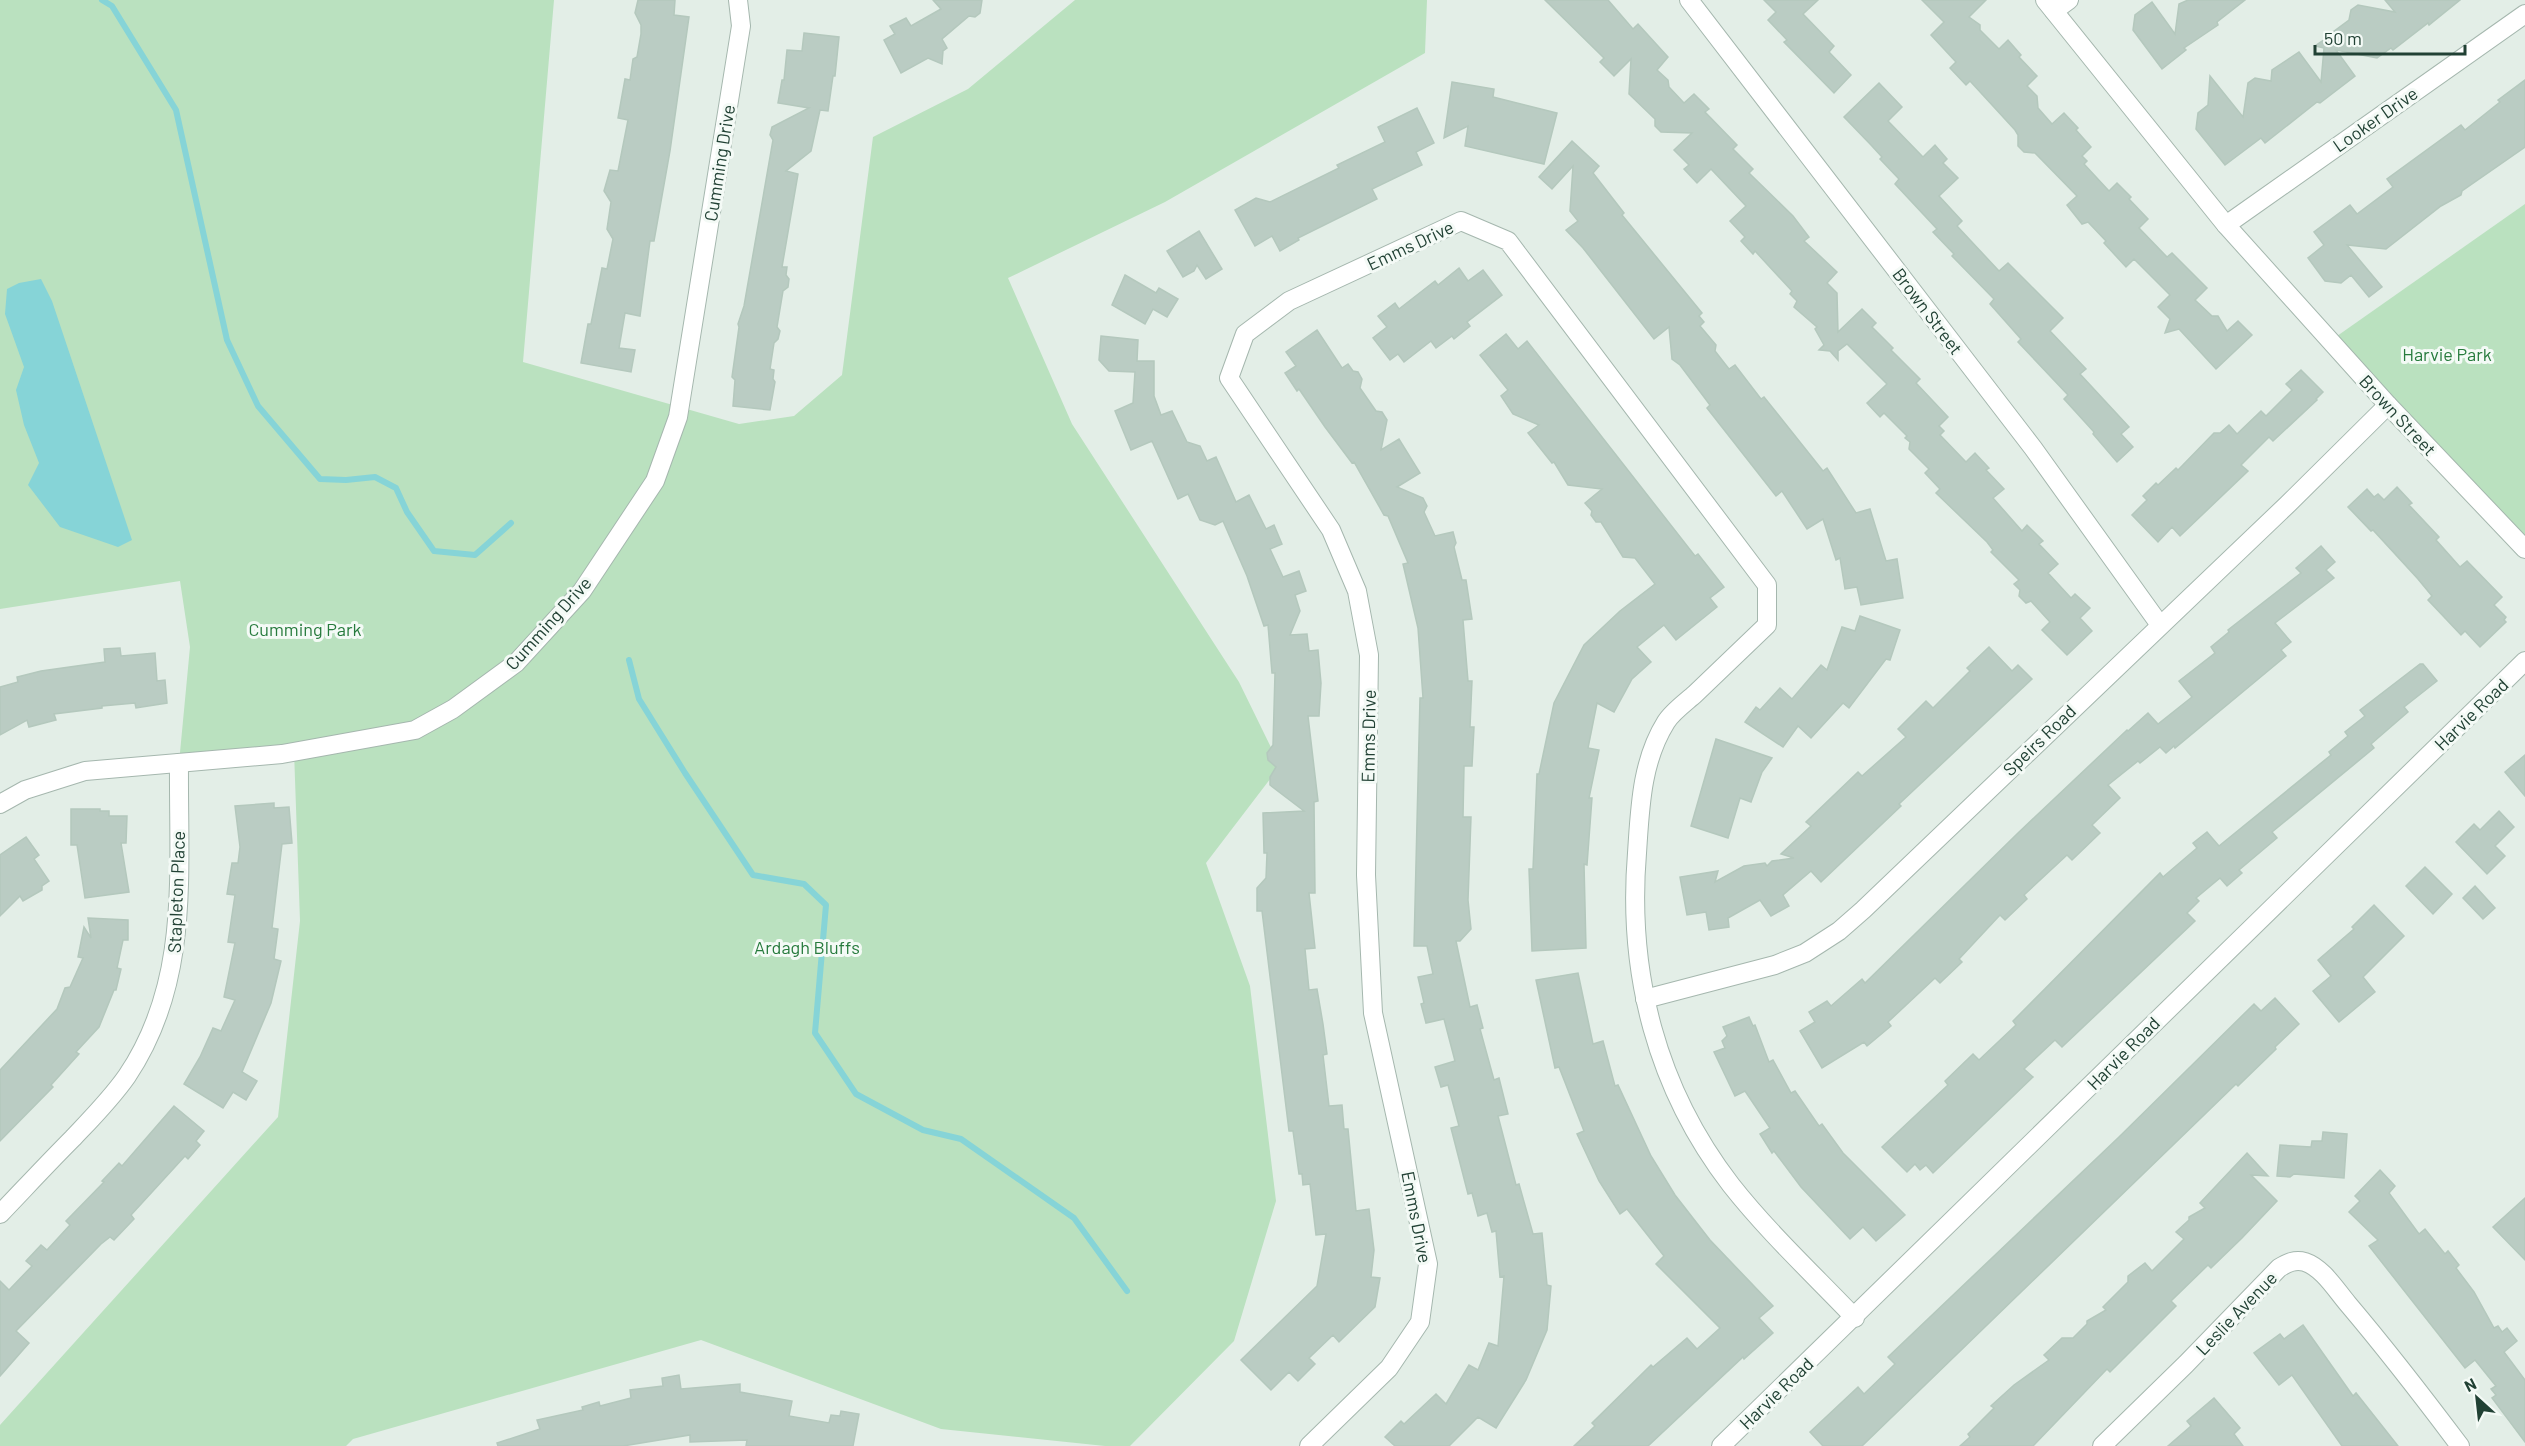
<svg xmlns="http://www.w3.org/2000/svg" width="2525" height="1446" font-family="Barlow,sans-serif">
  <style>
    .green { fill: #bae1bf }
    .water { fill: #86d4d7 }
    .lines { fill: none; stroke-linecap: round; stroke-linejoin: round }
    .stream { stroke: #86d4d7; stroke-width: 6 }
    .building { fill: #baccc3; stroke: #b4c8bd; stroke-width: 1.5 }
    .minor-casing { stroke: #a5b7ae; stroke-width: 20 }
    .minor { stroke: #fff; stroke-width: 18 }
    .labels { text-anchor: middle; dominant-baseline: central; stroke-width: 6; stroke-linejoin: round; paint-order: stroke }
    .street-label { font-size: 18px; fill: #214134; stroke: #f4faf6 }
    .park-label { font-size: 18px; fill: #277b3d; stroke: #f4faf6 }
  </style>
  <rect width="100%" height="100%" fill="#e3eee7"/>
  <!-- green -->
  <g class="green">
    <polygon points="0,0 554,0 523,362 739,424 794,416 842,375 873,137 968,89 1075,0 1427,0 1425,53 1165,202 1008,278 1072,424 1239,682 1280,766 1206,863 1250,986 1276,1201 1234,1341 1130,1446 1105,1446 941,1429 701,1340 353,1439 346,1446 0,1446 0,1425 278,1117 300,921 294,751 179,763 190,647 180,581 0,609"/>
    <polygon points="2525,204 2525,549 2330,341"/>
  </g>
  <!-- water -->
  <polygon class="water" points="41,279 52,301 132,540 118,547 60,527 28,485 39,463 24,425 16,390 24,367 5,314 7,289 19,283"/>
  <g class="lines">
    <!-- stream -->
    <g class="stream">
      <polyline points="102,0 112,6 176,110 227,340 258,406 320,479 346,480 375,477 396,488 407,512 434,551 475,555 511,523"/>
      <polyline points="629,660 639,699 685,773 753,875 804,884 826,905 815,1033 856,1094 923,1130 961,1139 1074,1218 1127,1291"/>
    </g>
  </g>
  <!-- building -->
  <g class="building">
    <polygon points="638,0 675,0 674,15 689,17 670,151 654,241 650,241 640,316 625,313 619,348 635,350 631,372 581,363 588,324 591,324 602,268 607,269 613,239 607,229 611,202 604,191 610,170 618,171 628,120 618,118 625,79 630,80 633,59 637,57 641,34 641,25 635,13"/>
    <polygon points="933,0 982,0 980,13 975,17 969,16 942,39 947,48 943,51 942,64 928,58 901,73 884,40 895,34 890,26 906,18 911,26 941,9"/>
    <polygon points="1545,0 1608,0 1633,29 1638,24 1668,57 1657,70 1668,80 1669,87 1684,103 1694,94 1709,109 1705,112 1737,145 1733,149 1753,169 1749,173 1793,216 1809,237 1804,241 1837,272 1827,283 1837,293 1838,332 1862,309 1876,323 1872,327 1893,348 1891,350 1920,379 1916,383 1948,417 1939,426 1944,431 1940,435 1966,462 1975,453 1989,468 1986,470 2004,489 1993,498 2022,531 2027,525 2043,541 2039,544 2058,564 2048,573 2071,598 2075,594 2090,608 2080,618 2092,631 2067,655 2042,630 2050,622 2031,601 2026,603 2019,596 2020,590 2014,584 2019,580 1991,552 1993,550 1987,542 1936,493 1940,489 1925,473 1929,469 1909,449 1910,442 1905,438 1907,436 1884,413 1880,417 1867,403 1887,384 1847,344 1838,351 1838,360 1830,351 1819,350 1824,345 1815,329 1817,327 1794,307 1797,301 1790,294 1792,291 1755,251 1753,254 1741,241 1745,237 1730,221 1746,206 1711,169 1697,183 1684,169 1689,165 1674,150 1692,133 1661,132 1655,126 1655,119 1629,94 1631,59 1614,76 1600,62 1604,58"/>
    <polygon points="1764,0 1818,0 1803,14 1834,46 1829,52 1851,75 1834,93 1784,42 1787,40 1768,20 1776,12"/>
    <polygon points="1922,0 1986,0 1969,17 1980,25 1980,30 1999,49 2008,40 2021,55 2019,57 2037,76 2027,86 2037,96 2038,108 2052,124 2064,113 2078,128 2076,130 2091,147 2082,156 2087,161 2084,164 2109,191 2117,183 2131,197 2129,199 2148,219 2139,228 2167,257 2172,253 2207,288 2195,300 2212,316 2218,316 2227,331 2238,321 2252,335 2216,369 2179,329 2165,333 2170,319 2158,307 2170,295 2134,259 2126,267 2104,243 2106,241 2088,222 2082,224 2067,205 2077,196 2035,153 2024,152 2018,146 2018,135 2015,130 1970,81 1966,85 1950,68 1956,62 1931,35 1944,22"/>
    <polygon points="2188,0 2245,0 2217,22 2218,25 2184,48 2186,50 2162,69 2133,30 2135,15 2152,2 2175,34 2179,4"/>
    <polygon points="2385,0 2460,0 2429,25 2428,23 2393,50 2391,48 2377,58 2336,50 2355,76 2320,103 2317,102 2265,143 2261,138 2225,165 2196,129 2198,113 2208,105 2210,76 2243,117 2248,83 2255,78 2271,81 2272,70 2299,52 2321,82 2324,48 2315,46 2325,39 2325,35 2326,37 2349,20 2351,10 2358,5 2395,12"/>
    <polygon points="804,33 839,37 835,76 833,76 828,111 820,110 811,151 786,171 798,174 782,267 787,267 786,275 789,279 788,287 783,291 777,327 780,331 778,339 774,343 770,369 774,370 773,379 775,382 770,410 733,406 735,380 732,377 739,327 738,324 744,306 773,140 770,135 772,127 809,108 778,103 782,80 784,80 787,50 802,51"/>
    <polygon points="2525,80 2525,147 2462,191 2461,195 2441,206 2386,249 2347,245 2382,287 2369,297 2351,275 2341,283 2325,281 2308,258 2324,245 2314,232 2350,205 2357,214 2393,187 2387,179 2461,125 2465,130 2500,102 2498,100"/>
    <polygon points="1452,82 1494,89 1493,97 1557,113 1544,164 1465,146 1468,126 1444,138"/>
    <polygon points="1879,83 1902,107 1888,121 1923,157 1935,145 1947,159 1943,163 1958,178 1939,196 1962,221 1957,226 1999,271 2008,263 2063,318 2050,331 2086,369 2080,374 2129,427 2121,434 2133,447 2117,462 2093,434 2094,432 2064,399 2068,395 2018,342 2021,339 1990,304 1994,299 1952,256 1954,254 1933,232 1937,229 1895,184 1899,179 1880,159 1882,157 1871,145 1844,117"/>
    <polygon points="1417,108 1434,143 1416,152 1422,165 1372,189 1377,199 1298,238 1299,240 1280,251 1272,236 1255,246 1235,210 1256,198 1270,202 1339,168 1337,165 1385,142 1378,127"/>
    <polygon points="1572,141 1599,166 1593,173 1624,213 1622,215 1702,313 1699,316 1704,322 1700,326 1716,345 1715,351 1729,369 1735,365 1761,399 1764,397 1823,471 1827,468 1856,513 1870,509 1886,561 1897,559 1903,598 1861,605 1857,587 1845,589 1840,558 1836,560 1823,519 1807,529 1782,491 1776,496 1707,408 1710,405 1680,365 1672,359 1669,327 1654,339 1583,248 1566,230 1578,221 1570,211 1573,166 1552,189 1539,177"/>
    <polygon points="1199,231 1222,269 1206,279 1197,265 1194,271 1183,277 1167,251"/>
    <polygon points="1459,268 1468,281 1483,270 1502,295 1467,322 1470,326 1454,339 1452,336 1436,348 1431,341 1404,362 1398,354 1390,360 1373,338 1387,327 1378,316 1395,303 1399,309 1435,281 1438,285"/>
    <polygon points="1125,275 1156,293 1159,288 1178,299 1167,317 1153,309 1145,324 1112,305"/>
    <polygon points="1317,330 1342,368 1348,364 1353,371 1358,372 1362,379 1360,388 1376,411 1382,412 1387,420 1381,450 1399,439 1420,473 1397,487 1423,498 1427,506 1424,512 1435,536 1453,532 1456,543 1454,547 1462,580 1466,580 1472,619 1463,620 1468,681 1472,681 1470,727 1474,727 1472,766 1464,766 1463,817 1471,817 1468,900 1471,929 1460,941 1456,941 1470,1007 1477,1005 1483,1028 1480,1029 1494,1080 1499,1078 1508,1114 1498,1116 1516,1185 1519,1184 1533,1234 1542,1233 1547,1285 1551,1286 1547,1330 1526,1380 1496,1428 1478,1417 1449,1446 1395,1446 1385,1437 1401,1421 1404,1424 1436,1394 1446,1404 1469,1365 1478,1370 1489,1343 1498,1346 1504,1276 1500,1277 1496,1231 1492,1232 1487,1213 1478,1216 1472,1193 1468,1194 1451,1128 1459,1126 1448,1085 1441,1087 1435,1067 1455,1061 1444,1019 1426,1023 1421,1004 1424,1003 1418,977 1433,974 1427,946 1414,946 1420,698 1423,698 1418,628 1403,564 1408,563 1388,516 1384,515 1354,462 1352,463 1325,427 1299,389 1297,391 1285,373 1296,366 1286,352"/>
    <polygon points="1506,334 1518,349 1527,341 1695,556 1698,554 1724,587 1710,598 1717,607 1676,640 1664,625 1637,647 1651,662 1632,679 1614,712 1597,703 1588,748 1599,750 1589,798 1592,798 1587,865 1584,864 1586,948 1532,951 1529,869 1533,869 1537,774 1539,774 1554,703 1584,645 1620,611 1655,584 1635,558 1623,557 1601,522 1596,522 1591,515 1592,511 1585,503 1602,489 1568,485 1554,462 1552,463 1528,433 1539,425 1513,414 1501,396 1508,390 1480,355"/>
    <polygon points="1101,336 1138,340 1137,361 1154,361 1154,396 1161,415 1172,411 1187,442 1200,446 1207,461 1216,457 1236,502 1249,495 1266,529 1274,525 1282,544 1270,549 1283,577 1299,571 1306,591 1295,595 1300,611 1290,635 1307,634 1309,651 1318,650 1321,683 1319,716 1308,716 1318,801 1314,802 1315,893 1309,893 1315,948 1305,949 1309,990 1317,989 1323,1024 1327,1054 1323,1055 1329,1106 1342,1105 1344,1129 1348,1129 1356,1211 1369,1209 1374,1250 1371,1277 1380,1278 1375,1307 1339,1342 1333,1335 1309,1358 1315,1364 1298,1381 1289,1372 1271,1390 1241,1360 1317,1286 1326,1234 1316,1235 1310,1184 1303,1185 1302,1174 1299,1174 1293,1131 1289,1131 1262,911 1257,911 1257,888 1266,878 1267,853 1264,853 1263,813 1304,811 1270,785 1270,777 1276,767 1268,760 1267,753 1273,745 1275,673 1272,673 1268,625 1264,626 1247,576 1223,521 1215,525 1200,520 1188,494 1178,499 1152,441 1131,450 1115,411 1133,403 1135,372 1109,371 1099,360"/>
    <polygon points="2301,370 2323,392 2316,399 2317,400 2273,441 2269,437 2241,465 2248,471 2180,536 2172,527 2158,542 2132,515 2147,500 2143,496 2156,483 2158,485 2176,468 2178,470 2214,433 2220,433 2229,425 2237,434 2261,411 2266,416 2292,390 2286,384"/>
    <polygon points="2397,487 2412,503 2409,505 2439,537 2436,540 2460,567 2467,561 2502,597 2494,605 2506,617 2504,620 2506,622 2480,647 2465,631 2461,635 2428,600 2432,596 2418,579 2373,530 2371,531 2348,507 2367,489 2374,497 2378,494 2384,500"/>
    <polygon points="2321,546 2335,562 2326,570 2334,578 2275,623 2291,642 2281,650 2286,656 2175,748 2174,746 2166,753 2160,747 2140,763 2138,761 2108,785 2120,798 2092,825 2100,833 2072,860 2067,855 2024,895 2027,899 2005,920 2000,915 1959,959 1962,962 1940,983 1935,978 1888,1022 1891,1026 1867,1046 1864,1042 1822,1068 1800,1031 1815,1022 1809,1012 1827,1001 1831,1006 1862,979 1865,983 2018,833 2127,730 2128,731 2148,713 2158,724 2192,697 2179,681 2215,653 2211,647 2229,632 2228,630 2301,573 2296,568"/>
    <polygon points="1860,616 1900,630 1890,660 1886,659 1849,708 1843,703 1811,738 1798,726 1783,747 1745,722 1756,707 1760,710 1780,688 1792,699 1821,665 1827,670 1842,627 1855,631"/>
    <polygon points="1989,647 2012,671 2018,665 2032,679 1899,804 1901,806 1821,882 1811,871 1783,895 1789,906 1771,916 1760,900 1728,918 1729,927 1709,930 1706,912 1687,915 1680,877 1718,871 1715,882 1744,866 1765,863 1767,866 1772,861 1794,858 1781,854 1811,826 1806,822 1858,772 1862,776 1906,737 1898,729 1926,701 1933,708 1970,671 1967,668"/>
    <polygon points="120,648 121,656 155,653 157,681 165,680 167,703 136,708 135,703 102,706 102,708 54,714 56,720 29,727 27,720 0,735 0,687 18,682 17,677 41,671 105,662 104,649"/>
    <polygon points="2420,664 2423,664 2437,681 2404,707 2408,712 2371,744 2374,748 2272,832 2277,838 2239,870 2242,873 2227,886 2220,878 2196,898 2199,901 2187,913 2195,921 2062,1047 2055,1040 2024,1069 2033,1077 1933,1173 1926,1165 1920,1170 1915,1164 1907,1172 1882,1147 1948,1085 1945,1081 1973,1054 1979,1060 2016,1025 2013,1021 2160,873 2163,877 2197,848 2193,843 2207,832 2219,846 2331,755 2329,752 2348,736 2345,732 2365,716 2360,710"/>
    <polygon points="1716,739 1772,758 1762,772 1751,802 1740,798 1728,838 1691,826"/>
    <polygon points="2525,755 2525,796 2505,772"/>
    <polygon points="274,803 274,808 289,807 292,843 282,844 272,928 278,929 274,959 281,961 271,1003 242,1072 257,1081 246,1100 233,1092 223,1108 184,1084 200,1057 213,1028 221,1031 235,1000 224,997 235,943 228,942 235,895 227,894 232,863 238,863 240,847 235,806"/>
    <polygon points="71,809 100,809 100,811 109,811 109,816 127,816 126,843 121,843 129,892 85,898 77,845 71,845"/>
    <polygon points="2499,811 2514,827 2495,846 2505,856 2487,874 2456,842 2474,824 2480,830"/>
    <polygon points="26,837 39,855 34,859 49,881 42,886 42,890 23,901 20,896 0,916 0,855"/>
    <polygon points="2425,867 2452,894 2433,914 2406,886"/>
    <polygon points="2475,886 2495,908 2483,919 2463,898"/>
    <polygon points="2374,905 2404,936 2363,977 2375,992 2339,1022 2313,991 2331,976 2318,960 2354,929 2352,927"/>
    <polygon points="88,918 128,920 128,940 123,940 117,968 121,969 116,990 114,990 99,1027 76,1052 79,1054 51,1085 53,1087 0,1141 0,1070 57,1009 65,988 70,987 83,958 78,957 84,927 91,938"/>
    <polygon points="1578,973 1593,1044 1603,1041 1615,1086 1618,1085 1651,1156 1675,1195 1710,1240 1773,1306 1759,1318 1773,1333 1744,1359 1743,1357 1648,1446 1574,1446 1595,1426 1592,1423 1651,1365 1653,1367 1687,1338 1697,1349 1720,1328 1656,1264 1664,1256 1627,1209 1620,1214 1599,1181 1577,1134 1584,1131 1559,1067 1555,1068 1536,980"/>
    <polygon points="2275,998 2299,1024 2275,1047 2276,1049 2238,1086 2236,1084 2202,1117 1862,1446 1823,1446 1810,1432 1858,1387 1864,1394 1895,1364 1888,1357 2119,1137 2254,1004 2261,1011"/>
    <polygon points="1749,1017 1753,1026 1755,1025 1769,1062 1773,1060 1791,1093 1795,1091 1819,1126 1822,1124 1843,1153 1905,1215 1876,1241 1863,1227 1850,1239 1833,1221 1801,1187 1774,1151 1772,1153 1760,1134 1770,1128 1745,1091 1735,1096 1714,1052 1725,1048 1722,1041 1727,1036 1723,1027"/>
    <polygon points="174,1106 204,1131 196,1141 200,1145 188,1159 185,1156 131,1215 134,1219 114,1240 110,1237 101,1244 16,1331 29,1343 0,1376 0,1281 9,1290 32,1266 26,1261 41,1245 47,1250 70,1225 66,1221 104,1182 102,1181 119,1163 122,1166"/>
    <polygon points="2323,1132 2347,1134 2344,1178 2294,1174 2290,1177 2277,1176 2280,1145 2311,1147 2312,1141 2322,1141"/>
    <polygon points="2247,1153 2268,1176 2251,1175 2277,1201 2242,1238 2211,1268 2208,1265 2171,1301 2176,1306 2110,1372 2107,1369 2033,1446 1960,1446 1970,1437 1968,1434 1994,1408 1991,1406 2014,1385 2049,1360 2044,1355 2062,1338 2073,1338 2087,1324 2087,1321 2106,1310 2103,1307 2128,1282 2128,1276 2145,1263 2152,1271 2184,1239 2176,1232 2189,1220 2189,1217 2205,1208 2200,1203"/>
    <polygon points="2380,1170 2395,1186 2389,1193 2419,1234 2425,1229 2445,1254 2448,1251 2459,1265 2456,1268 2474,1292 2494,1328 2498,1326 2502,1332 2507,1328 2517,1341 2504,1352 2525,1380 2525,1442 2492,1398 2496,1395 2491,1389 2496,1386 2475,1360 2465,1368 2369,1246 2378,1240 2349,1212 2360,1201 2355,1196"/>
    <polygon points="2525,1198 2525,1260 2493,1227"/>
    <polygon points="2303,1325 2353,1396 2356,1393 2398,1446 2342,1446 2292,1375 2279,1385 2254,1353 2280,1334 2284,1339"/>
    <polygon points="679,1375 681,1389 740,1384 740,1392 792,1401 789,1416 829,1423 831,1415 840,1416 841,1411 859,1414 853,1446 746,1446 747,1440 690,1442 690,1435 623,1446 498,1446 497,1443 540,1429 537,1420 583,1410 582,1407 599,1402 600,1406 631,1398 630,1390 663,1386 662,1378"/>
    <polygon points="2214,1398 2240,1428 2234,1434 2243,1446 2168,1446 2191,1426 2187,1421"/>
  </g>
  <g class="lines">
    <defs>
      <g id="minor">
        <polyline points="1689,0 2033,448 2160,625"/>
        <polyline points="2045,0 2226,225 2388,405 2525,549"/>
        <polyline points="2054,11 2069,0"/>
        <polyline points="2226,225 2525,14"/>
        <polyline points="0,804 25,790 85,771 282,754 415,730 453,709 516,663 582,591 655,481 678,417 741,26 738,0"/>
        <polyline points="1645,999 1775,965 1805,953 1839,931 1863,910 2288,504 2388,405"/>
        <path d="M0,1214c24,-25 48,-51 73,-76 18,-19 38,-39 54,-62 64,-95 51,-203 52,-313"/>
        <path d="M1309,1446l80,-78 31,-46 8,-58 -55,-251 -7,-138 3,-220 -12,-64 -26,-61 -102,-152 16,-44 44,-33 172,-80 47,20 259,344v40c-24,23 -48,46 -72,69 -9,8 -23,18 -29,28 -25,40 -26,87 -29,131 -10,121 20,236 94,332 37,47 82,89 124,133"/>
        <polyline points="1721,1446 2525,661"/>
        <path d="M2102,1446l84,-82 93,-96c8,-5 16,-9 26,-6 18,6 31,28 43,42 39,46 76,94 112,142"/>
      </g>
    </defs>
    <!-- minor casing -->
    <use href="#minor" class="minor-casing"/>
    <!-- minor -->
    <use href="#minor" class="minor"/>
  </g>
  <g class="labels">
    <!-- street labels -->
    <g class="street-label">
      <text transform="translate(2375 119) rotate(-35)">Looker Drive</text>
      <text transform="translate(719 163) rotate(-81)">Cumming Drive</text>
      <text transform="translate(1410 245) rotate(-25)">Emms Drive</text>
      <text transform="translate(1928 311) rotate(53)">Brown Street</text>
      <text transform="translate(2398 415) rotate(47)">Brown Street</text>
      <text transform="translate(548 623) rotate(-48)">Cumming Drive</text>
      <text transform="translate(2471 714) rotate(-44)">Harvie Road</text>
      <text transform="translate(1368 736) rotate(-89)">Emms Drive</text>
      <text transform="translate(2039 740) rotate(-44)">Speirs Road</text>
      <text transform="translate(176 892) rotate(-88)">Stapleton Place</text>
      <text transform="translate(2123 1053) rotate(-45)">Harvie Road</text>
      <text transform="translate(1417 1217) rotate(79)">Emms Drive</text>
      <text transform="translate(2236 1313) rotate(-46)">Leslie Avenue</text>
      <text transform="translate(1776 1393) rotate(-44)">Harvie Road</text>
    </g>
    <!-- park labels -->
    <g class="park-label">
      <text x="2447" y="354">Harvie Park</text>
      <text x="305" y="629">Cumming Park</text>
      <text x="807" y="947">Ardagh Bluffs</text>
    </g>
  </g>
  <!-- north arrow -->
  <g transform="translate(2477 1398) rotate(333)" stroke="#f4faf6" stroke-width="4.5" paint-order="stroke">
  <path d="M0-4.5L10 22L0 15L-10 22Z" fill="#214134"/>
  <text y="-9" font-size="16" font-weight="bold" text-anchor="middle" fill="#214134">N</text>
  </g>
  <!-- scale -->
  <path d="M2315 45v9h150v-9" fill="none" stroke="#214134" stroke-width="3"/>
  <text x="2324" y="45" font-size="18" fill="#214134" stroke="#f4faf6" stroke-width="4.5" paint-order="stroke">50 m</text>
</svg>
